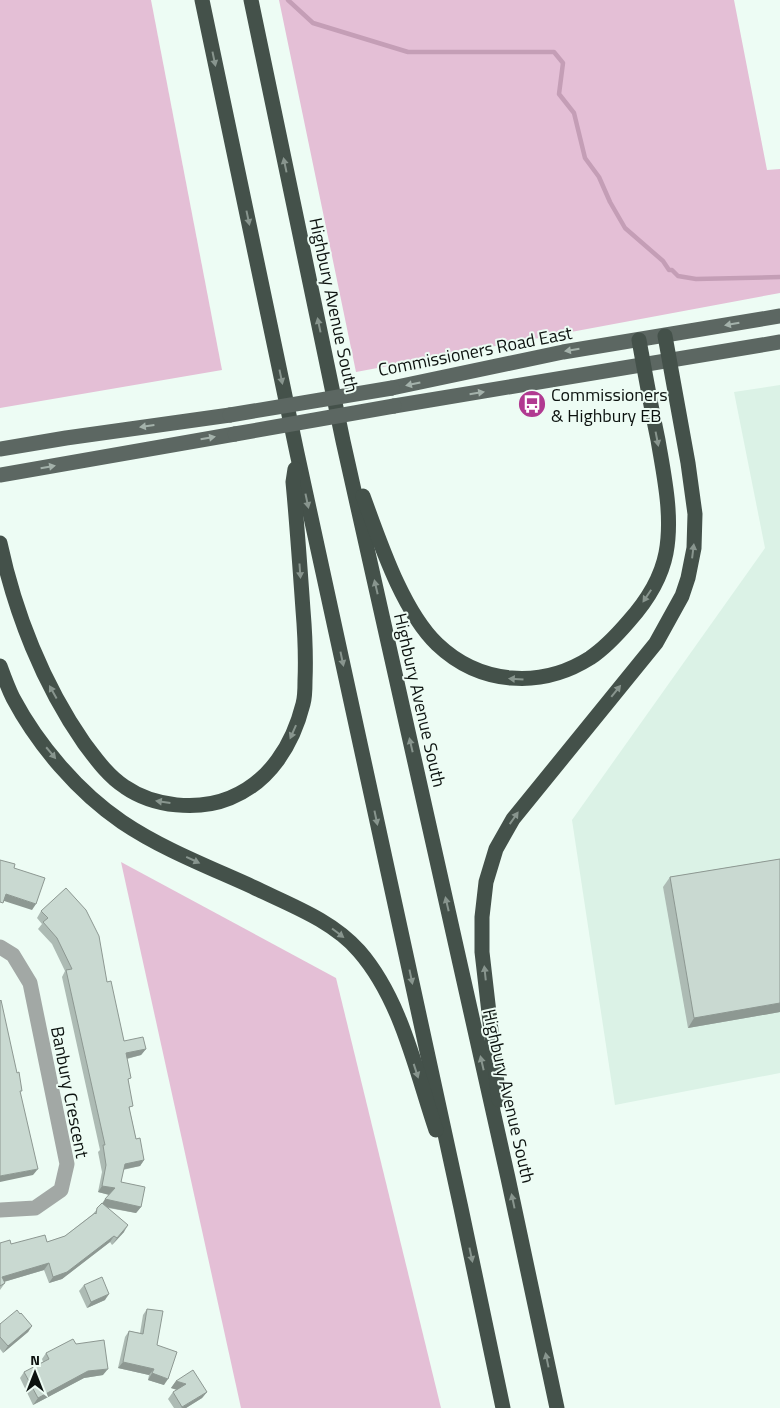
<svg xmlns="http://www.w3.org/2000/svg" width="780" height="1408" font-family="'Titillium Web',sans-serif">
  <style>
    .built { fill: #dbf2e6 }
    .green { fill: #e4bfd6 }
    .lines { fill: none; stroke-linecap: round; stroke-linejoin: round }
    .stream { stroke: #c49eb6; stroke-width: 4.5 }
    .minor { stroke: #a2a8a5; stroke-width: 15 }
    .major { stroke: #5c6762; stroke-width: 15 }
    .highway { stroke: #44514a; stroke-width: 15 }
    .major-bridge { stroke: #5c6762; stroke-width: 15 }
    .wall { fill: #adbbb4 }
    .shaded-wall { fill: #8d9892 }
    .building { fill: #c9d9d1; stroke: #8d9892 }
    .oneway { fill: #88958e }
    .oneway2 { fill: #a4b2ab }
    .labels { text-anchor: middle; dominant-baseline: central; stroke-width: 4; stroke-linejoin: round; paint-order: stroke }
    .street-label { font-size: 18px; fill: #0c120f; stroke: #edfcf4 }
    .poi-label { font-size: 18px; fill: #0c120f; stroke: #edfcf4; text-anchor: start }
  </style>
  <rect width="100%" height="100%" fill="#edfcf4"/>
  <!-- built -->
  <polygon class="built" points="780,385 780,1073 615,1105 572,820 765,548 734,392"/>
  <!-- green -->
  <g class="green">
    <polygon points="0,0 151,0 222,370 0,408"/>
    <polygon points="279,0 734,0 767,170 780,169 780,293 356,372"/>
    <polygon points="121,862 336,978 441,1408 241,1408"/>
  </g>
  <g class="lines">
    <!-- stream -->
    <polyline class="stream" points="288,0 313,23 408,52 554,52 563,63 559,94 574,113 585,158 599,177 610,202 625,228 663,261 669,270 672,270 678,276 696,279 780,277"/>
    <!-- minor -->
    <polyline class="minor" points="0,947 13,955 30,983 67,1164 61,1190 35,1208 0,1210"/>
    <!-- major -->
    <g class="major">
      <polyline points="392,388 563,352 780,316"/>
      <polyline points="394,406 780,342"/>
      <polyline points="0,449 66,438 230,415"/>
      <polyline points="0,475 235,434"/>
    </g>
    <!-- highway -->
    <g class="highway">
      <polyline points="202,0 297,453 461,1208 503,1408"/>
      <polyline points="251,0 343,441 508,1178 557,1408"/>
      <path d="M363,496c17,46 39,114 74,148 43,41 104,45 153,14 15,-10 27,-23 39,-37 17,-19 32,-42 37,-68 7,-37 -2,-77 -8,-113 -7,-33 -13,-67 -19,-100"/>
      <path d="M0,543c15,70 43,141 84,200 12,16 24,33 41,44 29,20 73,24 105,11 40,-16 63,-54 73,-94 2,-7 2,-15 2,-23 1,-24 0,-47 -2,-71 -3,-43 -6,-86 -10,-128l2,-13"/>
      <path d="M0,666c4,11 8,22 13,32 25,47 65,94 109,124 40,27 87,45 131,65 37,18 79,33 106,64 42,48 57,120 77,179"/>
      <polyline points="499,1100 482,952 482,917 486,882 496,849 513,819 656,643 682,596 688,578 694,548 695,514 688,463 665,336"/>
    </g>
    <!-- major-bridge -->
    <g class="major-bridge">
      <polyline points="230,415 392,388"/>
      <polyline points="235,434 394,406"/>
    </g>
  </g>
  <!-- wall -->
  <g class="wall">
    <polygon points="780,859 780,1012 688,1028 663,887 670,877"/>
    <polygon points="41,911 107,982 124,1041 146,1049 141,1055 127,1059 130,1111 136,1139 144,1160 140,1166 123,1170 121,1182 141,1207 136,1213 108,1208 124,1232 112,1245 110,1242 62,1279 49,1283 44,1270 4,1282 5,1283 0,1290 0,1243 11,1244 47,1242 65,1236 93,1214 109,1195 98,1192 102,1172 98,1152 100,1150 62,977 65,971 52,944 38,929 42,924 37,918"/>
    <polygon points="84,1285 105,1300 87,1308 79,1291"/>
    <polygon points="147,1309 157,1345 164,1385 148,1380 149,1375 118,1368 125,1337 129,1331 140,1333 143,1315"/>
    <polygon points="20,1314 32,1326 28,1332 3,1353 0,1349 0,1324"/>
    <polygon points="76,1344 103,1375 84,1378 33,1405 20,1378 24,1372 43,1362 42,1359 46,1353"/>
    <polygon points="176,1381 207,1392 202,1398 186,1408 174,1408 168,1399 173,1392 177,1390 171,1388"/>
  </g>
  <!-- shaded-wall -->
  <g class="shaded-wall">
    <polygon points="6,894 36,904 32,910 1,900"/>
    <polygon points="780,1003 780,1012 688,1028 694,1018"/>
    <polygon points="146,1049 141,1055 121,1060 126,1053"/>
    <polygon points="144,1160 140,1166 120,1170 125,1164"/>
    <polygon points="38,1169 33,1175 0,1182 0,1176"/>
    <polygon points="102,1186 115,1188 110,1195 98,1192"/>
    <polygon points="105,1199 141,1207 136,1213 101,1206"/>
    <polygon points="128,1225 124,1232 112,1245 117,1238"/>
    <polygon points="114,1236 110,1242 62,1279 49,1283 53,1277"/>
    <polygon points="49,1263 44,1270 0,1283 2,1277"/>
    <polygon points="109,1294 105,1300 87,1308 91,1302"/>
    <polygon points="32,1326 28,1332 3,1353 8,1346"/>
    <polygon points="123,1362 154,1369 149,1375 118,1368"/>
    <polygon points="108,1369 103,1375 84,1378 33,1405 38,1398 88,1371"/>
    <polygon points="152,1373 168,1379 164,1385 148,1380"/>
    <polygon points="176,1381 186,1384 181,1391 171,1388"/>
    <polygon points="207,1392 202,1398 186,1408 181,1408"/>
  </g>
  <!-- building -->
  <g class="building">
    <polygon points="780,859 780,1003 694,1018 670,877"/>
    <polygon points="0,860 15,864 14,868 45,878 36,904 6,894 3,903 0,902"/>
    <polygon points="66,888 86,910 99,936 107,982 111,981 124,1041 143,1037 146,1049 126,1053 131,1078 128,1079 133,1106 129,1107 136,1139 140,1138 144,1160 125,1164 121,1182 145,1187 141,1207 105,1199 115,1188 102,1186 106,1165 103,1145 105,1145 66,970 72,969 57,938 43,922 48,918 41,911"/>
    <polygon points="1,1000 17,1073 19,1072 22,1091 20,1091 38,1169 0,1176 0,1001"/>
    <polygon points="102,1203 128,1225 117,1238 114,1236 67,1272 53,1277 49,1263 2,1277 5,1283 0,1286 0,1243 10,1240 11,1244 45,1235 47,1242 65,1236 95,1213 96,1214 97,1208"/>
    <polygon points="102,1277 109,1294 91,1302 84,1285"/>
    <polygon points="147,1309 163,1311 157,1345 177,1352 168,1379 152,1373 154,1369 123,1362 129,1331 143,1334"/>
    <polygon points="17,1310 20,1314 21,1313 32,1326 8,1346 0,1337 0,1324"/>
    <polygon points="73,1339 76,1344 104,1340 108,1369 88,1371 38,1398 24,1372 49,1359 46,1353"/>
    <polygon points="193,1370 207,1392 182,1407 173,1392 186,1384 176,1381"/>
  </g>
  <!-- one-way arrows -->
  <defs><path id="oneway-solid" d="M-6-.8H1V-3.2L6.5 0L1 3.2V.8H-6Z" transform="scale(1.25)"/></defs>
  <g class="oneway">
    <use href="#oneway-solid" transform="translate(214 59) rotate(78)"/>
    <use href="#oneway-solid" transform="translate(285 165) rotate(-102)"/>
    <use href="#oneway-solid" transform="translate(248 218) rotate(78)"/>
    <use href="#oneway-solid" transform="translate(319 325) rotate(-102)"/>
    <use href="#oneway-solid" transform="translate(281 377) rotate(78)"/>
    <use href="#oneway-solid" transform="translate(657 439) rotate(79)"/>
    <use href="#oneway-solid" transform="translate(307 501) rotate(78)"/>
    <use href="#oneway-solid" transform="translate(693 551) rotate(-83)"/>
    <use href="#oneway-solid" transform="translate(300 571) rotate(86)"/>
    <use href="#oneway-solid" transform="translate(376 587) rotate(-103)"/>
    <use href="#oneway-solid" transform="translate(647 596) rotate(124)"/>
    <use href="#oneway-solid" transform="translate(342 659) rotate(78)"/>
    <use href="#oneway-solid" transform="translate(516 679) rotate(-176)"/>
    <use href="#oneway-solid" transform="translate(616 691) rotate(-51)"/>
    <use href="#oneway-solid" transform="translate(53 692) rotate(-119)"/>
    <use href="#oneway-solid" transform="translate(293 732) rotate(114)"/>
    <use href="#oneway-solid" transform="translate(411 745) rotate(-103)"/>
    <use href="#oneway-solid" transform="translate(51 753) rotate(50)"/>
    <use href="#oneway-solid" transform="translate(163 802) rotate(-172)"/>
    <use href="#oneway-solid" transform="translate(376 818) rotate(78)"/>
    <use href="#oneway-solid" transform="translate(514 818) rotate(-55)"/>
    <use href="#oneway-solid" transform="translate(193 860) rotate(25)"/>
    <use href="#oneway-solid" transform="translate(447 904) rotate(-103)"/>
    <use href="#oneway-solid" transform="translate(338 933) rotate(37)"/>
    <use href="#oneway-solid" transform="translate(485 973) rotate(-96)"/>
    <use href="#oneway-solid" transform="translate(411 977) rotate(78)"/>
    <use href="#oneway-solid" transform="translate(482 1063) rotate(-103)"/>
    <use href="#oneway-solid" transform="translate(416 1071) rotate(72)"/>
    <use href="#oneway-solid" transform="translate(513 1201) rotate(-102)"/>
    <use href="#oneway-solid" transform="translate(471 1255) rotate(78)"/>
    <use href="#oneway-solid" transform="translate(547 1360) rotate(-102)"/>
  </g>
  <g class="oneway2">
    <use href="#oneway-solid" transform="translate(732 324) rotate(170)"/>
    <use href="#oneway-solid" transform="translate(572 350) rotate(171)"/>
    <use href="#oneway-solid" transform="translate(413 384) rotate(168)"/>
    <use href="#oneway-solid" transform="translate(477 393) rotate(-9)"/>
    <use href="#oneway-solid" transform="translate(147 426) rotate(172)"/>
    <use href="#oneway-solid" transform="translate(208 438) rotate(-10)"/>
    <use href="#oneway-solid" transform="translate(48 467) rotate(-10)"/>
  </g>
  <!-- icons -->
  <defs>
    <symbol id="bus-disc" viewBox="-11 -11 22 22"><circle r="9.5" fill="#b13a91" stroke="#edfcf4"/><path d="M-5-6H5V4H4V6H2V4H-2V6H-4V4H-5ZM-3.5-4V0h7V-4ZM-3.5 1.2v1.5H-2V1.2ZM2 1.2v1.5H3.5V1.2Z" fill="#fff"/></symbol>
  </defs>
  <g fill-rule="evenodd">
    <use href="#bus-disc" x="516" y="388" width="32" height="32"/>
  </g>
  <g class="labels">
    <!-- street labels -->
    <g class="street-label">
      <text transform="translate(334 305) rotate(78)">Highbury Avenue South</text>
      <text transform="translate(475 351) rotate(-11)">Commissioners Road East</text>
      <text transform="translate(420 700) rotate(77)">Highbury Avenue South</text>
      <text transform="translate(70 1092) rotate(79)">Banbury Crescent</text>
      <text transform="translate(509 1096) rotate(77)">Highbury Avenue South</text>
    </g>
    <!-- poi labels -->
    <g class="poi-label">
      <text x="551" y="394">Commissioners<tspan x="551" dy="21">&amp; Highbury EB</tspan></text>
    </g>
  </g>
  <!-- north arrow -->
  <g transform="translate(35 1373)" stroke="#edfcf4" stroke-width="4" paint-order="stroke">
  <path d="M0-4L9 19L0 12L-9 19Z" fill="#0c120f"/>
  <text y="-8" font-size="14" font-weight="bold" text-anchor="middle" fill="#0c120f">N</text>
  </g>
</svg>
